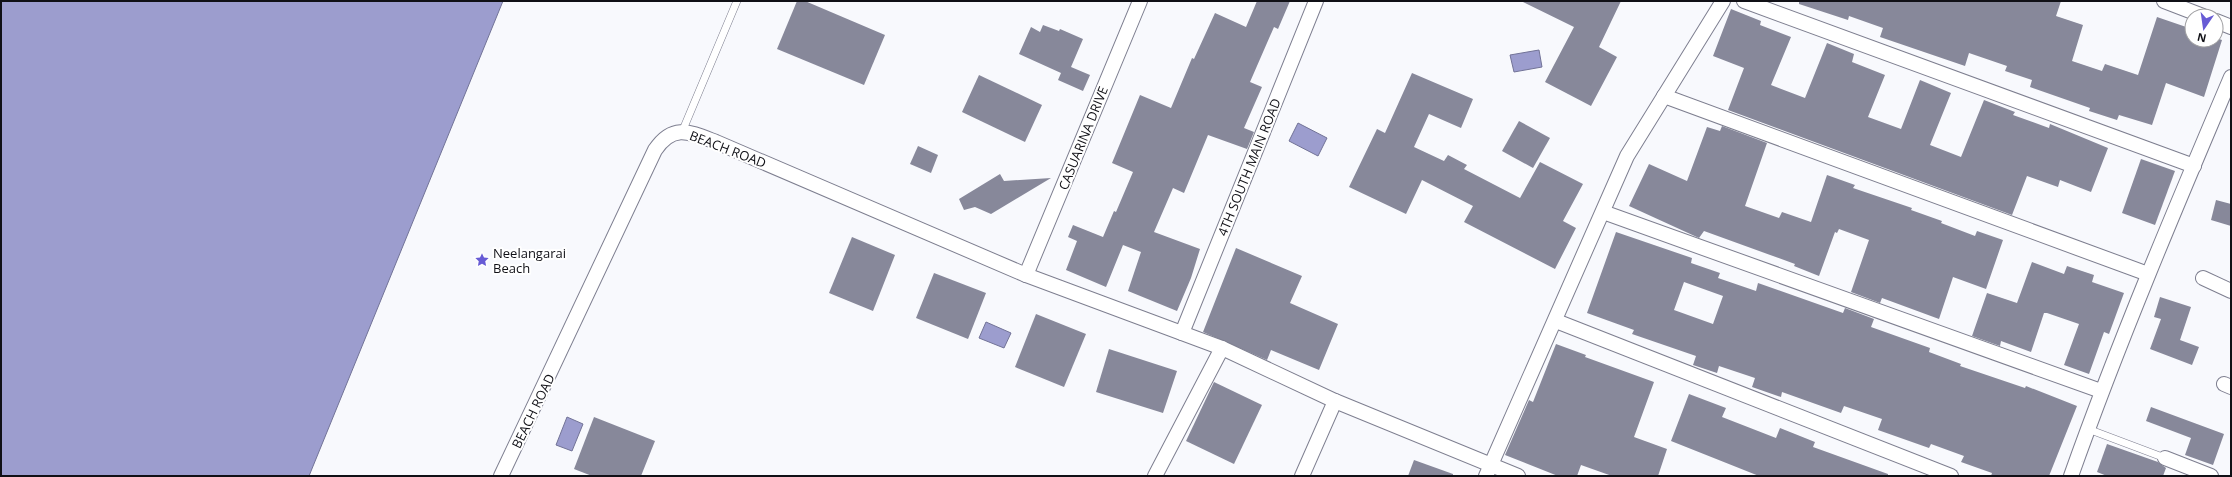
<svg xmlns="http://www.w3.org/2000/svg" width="2232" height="477" font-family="'Open Sans',sans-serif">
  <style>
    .water { fill: #9c9dce; stroke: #727397 }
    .building { fill: #87889a; fill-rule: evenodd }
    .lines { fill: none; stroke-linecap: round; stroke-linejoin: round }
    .lane-casing { stroke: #7e7f90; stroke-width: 8 }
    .street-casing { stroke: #7e7f90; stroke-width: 16 }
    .lane { stroke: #fff; stroke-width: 7 }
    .street { stroke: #fff; stroke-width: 14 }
    .labels { text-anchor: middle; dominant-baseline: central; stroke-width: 4; stroke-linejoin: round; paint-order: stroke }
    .street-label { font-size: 13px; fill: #101016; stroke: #fff }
    .poi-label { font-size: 13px; fill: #101016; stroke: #fff; text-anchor: start }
  </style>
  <rect width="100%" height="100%" fill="#f8f9fd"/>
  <!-- water -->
  <g class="water">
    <polygon points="1,1 503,1 309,476 1,476"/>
    <polygon points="1539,50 1542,67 1514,72 1510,55"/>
    <polygon points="1298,123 1327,138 1318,156 1289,141"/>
    <polygon points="986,322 1011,333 1004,348 979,338"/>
    <polygon points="567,417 583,424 572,451 556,445"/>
  </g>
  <!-- building -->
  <g class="building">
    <polygon points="797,1 805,1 885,35 864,85 777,49"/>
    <polygon points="1257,1 1290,1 1278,29 1274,27 1250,82 1262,87 1244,128 1254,132 1247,149 1208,135 1184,193 1173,188 1154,232 1200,249 1191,278 1177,311 1128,291 1141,252 1123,245 1106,287 1066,270 1077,241 1068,237 1073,225 1103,237 1114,211 1116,212 1133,172 1112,163 1140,95 1171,108 1192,58 1194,59 1215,13 1246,27"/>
    <polygon points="1521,1 1621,1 1599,47 1617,57 1591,106 1545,82 1574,27"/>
    <polygon points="1799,1 2061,1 2056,16 2083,25 2072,61 2102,71 2105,64 2138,75 2157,17 2192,29 2192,40 2216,40 2216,38 2222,40 2204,97 2166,83 2152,125 2119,115 2117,120 2089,111 2090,108 2030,87 2032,80 2005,71 2007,66 1969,53 1965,66 1880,37 1883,28 1849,16 1848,20 1799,4"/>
    <polygon points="1731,9 1761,21 1760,25 1791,37 1771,85 1805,98 1827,43 1854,54 1852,62 1885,75 1868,117 1901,129 1920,80 1951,93 1930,145 1961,157 1984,100 2015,112 2013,115 2049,128 2050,124 2108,148 2091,192 2060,180 2058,187 2027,176 2012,215 1728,110 1744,68 1713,56"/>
    <polygon points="1043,25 1059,31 1060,29 1083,39 1071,67 1090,75 1083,91 1058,80 1061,73 1019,54 1031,27 1040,32"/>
    <polygon points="1412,73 1473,99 1461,128 1429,114 1414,147 1444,161 1448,155 1467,165 1464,169 1520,198 1540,162 1583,184 1563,221 1576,228 1555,269 1464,222 1473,206 1422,180 1406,214 1349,187 1377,129 1385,133"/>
    <polygon points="979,75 1042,105 1025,142 962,112"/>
    <polygon points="1519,121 1550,138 1533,168 1502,151"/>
    <polygon points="1722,126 1767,143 1745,206 1779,218 1782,212 1811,222 1827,175 1855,185 1853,188 1912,208 1911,210 1942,221 1941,223 1975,236 1977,231 2003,240 1986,289 1953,277 1939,319 1882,298 1880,303 1851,292 1869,240 1839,229 1837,233 1835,232 1819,276 1794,266 1795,264 1704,231 1699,238 1629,206 1649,164 1687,181 1707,127 1720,131"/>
    <polygon points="918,146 938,155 931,173 910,164"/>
    <polygon points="2141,159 2175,171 2155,225 2122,213"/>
    <polygon points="1000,174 1004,181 1051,178 991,214 975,207 964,210 959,199"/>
    <polygon points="2216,200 2231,204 2231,226 2211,220"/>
    <path d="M1616,232l76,26 -1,5 29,10 -2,5 38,13 2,-8 85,30 2,-5 29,11 -3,8 59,21 -1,4 32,12 -1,2 65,22 1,-2 51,20 -28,70h-58l1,-3 -31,-11 3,-6 -33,-12 -2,4 -51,-18 4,-11 -38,-13 -3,7 -59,-21 -1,5 -29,-10 3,-9 -36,-12 -2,7 -24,-8 3,-9 -64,-22 2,-4 -47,-17zM1684,282l39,14 -10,28 -39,-14z"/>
    <polygon points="852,237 895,255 873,311 829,293"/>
    <polygon points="1236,248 1302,276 1290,303 1338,324 1319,370 1271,350 1267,360 1203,332"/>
    <polygon points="2032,262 2064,274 2067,266 2094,275 2092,282 2124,293 2109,334 2104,332 2089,374 2064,365 2079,324 2047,313 2044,313 2031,352 2001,341 2000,346 1972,336 1987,293 2017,303"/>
    <polygon points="934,273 986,293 968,339 916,318"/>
    <polygon points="2160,297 2191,307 2180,340 2199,347 2192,365 2150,349 2161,319 2154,317"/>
    <polygon points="1036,314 1086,334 1064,387 1015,367"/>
    <polygon points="1556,344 1586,355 1585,357 1654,382 1634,437 1667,449 1658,476 1612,476 1581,465 1577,476 1558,476 1505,455 1529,400 1533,402"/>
    <polygon points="1109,349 1177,371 1163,413 1096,392"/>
    <polygon points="1214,382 1262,405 1234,464 1186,441"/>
    <polygon points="1689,394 1726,408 1722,417 1776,438 1780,428 1815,442 1813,447 1888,474 1888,476 1759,476 1671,441"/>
    <polygon points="2151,407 2224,434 2213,465 2185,455 2191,438 2146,421"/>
    <polygon points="594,417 655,441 641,476 592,476 574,469"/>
    <polygon points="2107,444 2158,462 2166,468 2163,476 2107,476 2097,472"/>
    <polygon points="1414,460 1453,474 1453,476 1408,476"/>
  </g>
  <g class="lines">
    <defs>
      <g id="lane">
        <polyline points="682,132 737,1"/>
        <polyline points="2088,429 2165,458"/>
      </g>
      <g id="street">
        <polyline points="1744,1 2194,166"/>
        <polyline points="2164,1 2203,16"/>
        <polyline points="2216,21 2231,27"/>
        <polyline points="1664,96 2148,274"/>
        <polyline points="1603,212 2101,391"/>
        <polyline points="1026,275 1140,1"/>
        <polyline points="2203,278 2231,291"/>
        <polyline points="1556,321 1951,476"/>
        <polyline points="1182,333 1316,1"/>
        <polyline points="2224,384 2231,387"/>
        <polyline points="2165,458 2211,476"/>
        <path d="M501,476l154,-326c18,-27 35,-18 61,-8l310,133 196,73 113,53 183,75"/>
        <polyline points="1155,476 1222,348"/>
        <polyline points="1302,476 1335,401"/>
        <polyline points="1486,476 1627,156 1723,1"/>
        <path d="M2071,476c48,-135 104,-267 160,-399"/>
      </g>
    </defs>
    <!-- lane casing -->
    <use href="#lane" class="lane-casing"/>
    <!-- street casing -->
    <use href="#street" class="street-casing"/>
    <!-- lane -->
    <use href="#lane" class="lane"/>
    <!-- street -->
    <use href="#street" class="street"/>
  </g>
  <!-- icons -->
  <defs>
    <symbol id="sight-bare" viewBox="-9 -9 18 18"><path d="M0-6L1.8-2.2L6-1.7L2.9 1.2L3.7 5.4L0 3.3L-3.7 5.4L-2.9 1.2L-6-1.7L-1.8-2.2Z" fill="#675bd5" stroke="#fff" stroke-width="2.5" paint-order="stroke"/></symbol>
  </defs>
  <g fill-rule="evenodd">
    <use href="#sight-bare" x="472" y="250" width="20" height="20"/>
  </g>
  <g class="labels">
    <!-- street labels -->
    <g class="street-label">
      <text transform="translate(1083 138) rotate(-68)">CASUARINA DRIVE</text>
      <text transform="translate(728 149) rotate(21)">BEACH ROAD</text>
      <text transform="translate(1249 167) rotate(-68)">4TH SOUTH MAIN ROAD</text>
      <text transform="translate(533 411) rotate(-64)">BEACH ROAD</text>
    </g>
    <!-- poi labels -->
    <g class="poi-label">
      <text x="493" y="253">Neelangarai<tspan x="493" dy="15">Beach</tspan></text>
    </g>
  </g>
  <!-- border -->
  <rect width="2232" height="477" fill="none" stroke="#101016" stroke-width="4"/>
  <!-- north arrow -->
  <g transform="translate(2204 28) rotate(193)"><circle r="19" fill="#ffffff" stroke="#9f9fa2"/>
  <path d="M0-3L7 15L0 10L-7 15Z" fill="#675bd5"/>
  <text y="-6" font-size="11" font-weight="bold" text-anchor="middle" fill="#101016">N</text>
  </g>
</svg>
